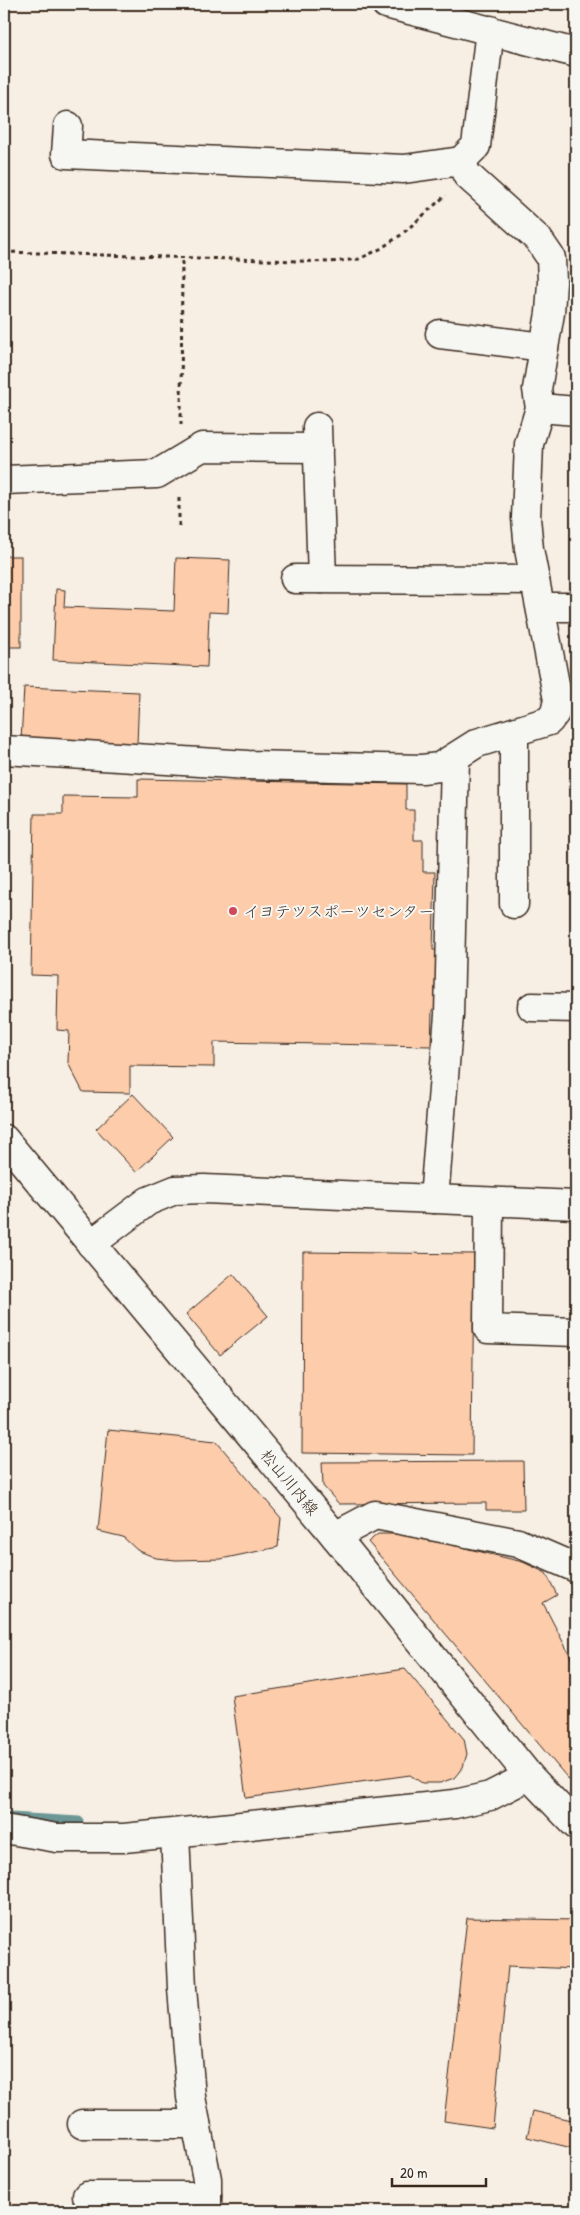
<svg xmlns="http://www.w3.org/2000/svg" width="580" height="2215" font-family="'Patrick Hand','Klee One',sans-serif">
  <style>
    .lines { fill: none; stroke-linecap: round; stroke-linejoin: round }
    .stream { stroke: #6d9796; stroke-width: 9 }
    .building { fill: #fcccab; stroke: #3b2a1e }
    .minor-casing { stroke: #3b2a1e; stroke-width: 31 }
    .major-casing { stroke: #3b2a1e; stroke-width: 31 }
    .path { stroke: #3b2a1e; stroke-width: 3; stroke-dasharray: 4 4; stroke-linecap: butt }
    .minor { stroke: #f6f6f2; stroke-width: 28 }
    .major { stroke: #f6f6f2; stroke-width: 28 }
    .poi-dot { fill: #d1495b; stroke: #f6f6f2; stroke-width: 2 }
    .labels { text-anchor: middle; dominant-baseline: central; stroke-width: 4; stroke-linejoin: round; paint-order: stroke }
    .poi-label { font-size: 16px; fill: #3b2a1e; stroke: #f6f6f2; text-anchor: start }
    .street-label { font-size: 16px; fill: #3b2a1e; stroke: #f6f6f2 }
  </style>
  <rect width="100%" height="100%" fill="#f7eee4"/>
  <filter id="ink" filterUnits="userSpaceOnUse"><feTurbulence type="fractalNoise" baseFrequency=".02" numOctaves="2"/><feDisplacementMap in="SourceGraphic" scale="10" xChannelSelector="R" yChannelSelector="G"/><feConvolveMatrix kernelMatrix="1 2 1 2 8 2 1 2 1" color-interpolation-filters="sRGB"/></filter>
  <g filter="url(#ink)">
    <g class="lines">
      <!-- stream -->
      <polyline class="stream" points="4,1815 11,1817 79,1821"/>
    </g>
    <!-- building -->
    <g class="building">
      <rect x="4" y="556" width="17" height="91"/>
      <polygon points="176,558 230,560 228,613 209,612 207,667 53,660 56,589 65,590 64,607 174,611"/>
      <polygon points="24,687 139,692 137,745 21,741"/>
      <polygon points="138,779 406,784 406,810 414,810 414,840 423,840 423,872 435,872 433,950 444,950 443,1010 432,1010 431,1046 214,1042 214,1067 130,1066 130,1093 83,1092 68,1063 69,1031 57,1030 58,976 31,975 34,814 63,814 63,796 138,797"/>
      <polygon points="133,1094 173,1137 136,1172 96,1129"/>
      <polygon points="303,1252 474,1254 472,1455 302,1453"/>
      <polygon points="233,1274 268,1316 220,1355 186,1314"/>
      <polygon points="108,1430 216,1441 281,1518 278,1547 221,1559 176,1560 156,1558 137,1550 123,1537 98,1531"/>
      <polygon points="523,1461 524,1510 486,1510 486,1503 339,1504 323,1486 322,1462"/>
      <polygon points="378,1534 407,1534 523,1562 546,1573 557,1595 543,1603 576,1667 576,1788 368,1542"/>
      <polygon points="405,1669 464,1739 467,1754 463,1767 454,1778 440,1783 422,1783 410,1775 246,1798 232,1696"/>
      <polygon points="467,1918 576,1920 576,1969 508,1966 493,2128 444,2121"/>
      <polygon points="533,2111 576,2121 576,2149 527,2137"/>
    </g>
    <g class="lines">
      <defs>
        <g id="minor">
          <polyline points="386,4 576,53"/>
          <polyline points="68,126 66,154 404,169 461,161 476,146 490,30"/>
          <polyline points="440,334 544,347"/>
          <polyline points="540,408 576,411"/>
          <polyline points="317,427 322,579"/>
          <polyline points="4,480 157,474 202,447 318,448"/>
          <polyline points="295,579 535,580"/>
          <polyline points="541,607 576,607"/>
          <polyline points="514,732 514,904"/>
          <polyline points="4,750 248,765 422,769 439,767 477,743 549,721 555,713 558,700 529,549 526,518 529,444 540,408 537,389 550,313 552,282 551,258 538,239 467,175 461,161"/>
          <polyline points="532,1007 576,1008"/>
          <polyline points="434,1199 449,1015 455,758"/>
          <polyline points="489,1202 488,1329 576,1332"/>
          <polyline points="91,1244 148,1201 175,1190 204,1189 576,1205"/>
          <polyline points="335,1536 375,1515 518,1543 576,1568"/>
          <polyline points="4,1829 57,1838 124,1838 455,1804 490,1796 529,1776"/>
          <polyline points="175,1834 182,1988 191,2097 207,2179 207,2211"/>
          <polyline points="82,2124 196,2124"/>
          <polyline points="87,2196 207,2196"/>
        </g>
        <polyline id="major" points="4,1139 335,1536 529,1776 576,1825"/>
      </defs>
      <!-- minor casing -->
      <use href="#minor" class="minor-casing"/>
      <!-- major casing -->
      <use href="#major" class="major-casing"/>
      <!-- path -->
      <g class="path">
        <polyline points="4,252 330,262 359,259 380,249 401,235 446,195"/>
        <polyline points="181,425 182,257"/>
        <polyline points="179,526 179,496"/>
      </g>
      <!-- minor -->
      <use href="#minor" class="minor"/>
      <!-- major -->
      <use href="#major" class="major"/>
    </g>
  </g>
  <!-- markers -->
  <circle class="poi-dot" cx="233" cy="911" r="5"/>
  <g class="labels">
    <!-- poi labels -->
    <g class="poi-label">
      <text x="243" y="911">イヨテツスポーツセンター</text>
    </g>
    <!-- street labels -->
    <g class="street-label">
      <text transform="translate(290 1482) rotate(50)">松山川内線</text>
    </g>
  </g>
  <!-- margin -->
  <rect width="580" height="2215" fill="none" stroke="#f6f6f2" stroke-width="20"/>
  <rect x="10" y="10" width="560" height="2195" fill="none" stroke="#3b2a1e" stroke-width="2" filter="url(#ink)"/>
  <!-- scale -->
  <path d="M392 2178v8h94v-8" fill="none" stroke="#3b2a1e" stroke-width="2.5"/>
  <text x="400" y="2178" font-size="15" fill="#3b2a1e" stroke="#f6f6f2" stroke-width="4" paint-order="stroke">20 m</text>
</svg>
